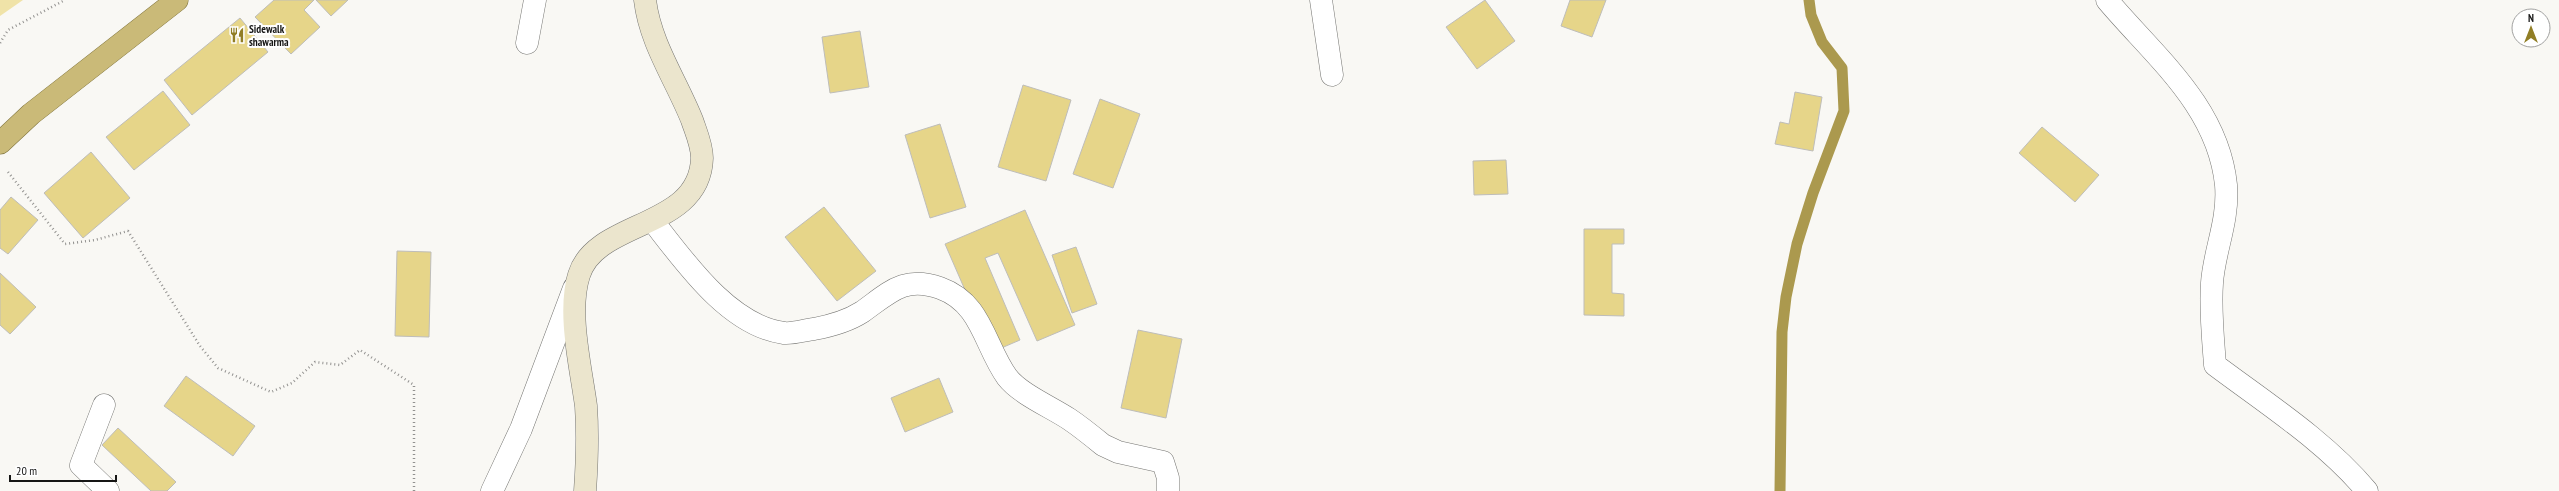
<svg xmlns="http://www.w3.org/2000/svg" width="2559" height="491" font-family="'PT Sans Narrow',sans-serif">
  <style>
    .green { fill: #f0e3a8 }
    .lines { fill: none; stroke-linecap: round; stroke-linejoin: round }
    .stream { stroke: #ab994e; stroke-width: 11 }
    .building { fill: #e6d589; stroke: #bebdba }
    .minor-casing { stroke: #757572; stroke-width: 23 }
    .secondary-casing { stroke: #757572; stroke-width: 23 }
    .trunk-casing { stroke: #827640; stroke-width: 23 }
    .path { stroke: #939290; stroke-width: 2.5; stroke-dasharray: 1 3; stroke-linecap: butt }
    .minor { stroke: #fff; stroke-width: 22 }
    .secondary { stroke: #ebe5cd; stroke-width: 22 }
    .trunk { stroke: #caba78; stroke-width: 22 }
    .labels { text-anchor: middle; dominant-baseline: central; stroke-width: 4; stroke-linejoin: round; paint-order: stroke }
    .poi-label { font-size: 11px; font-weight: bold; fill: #161615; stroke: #fff; text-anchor: start }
  </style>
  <rect width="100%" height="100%" fill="#f9f8f4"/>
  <!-- green -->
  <polygon class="green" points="0,0 23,0 0,16"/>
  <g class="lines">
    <!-- stream -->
    <polyline class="stream" points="1780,491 1782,332 1786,297 1797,244 1813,193 1844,111 1842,68 1822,42 1811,15 1809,0"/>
  </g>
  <!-- building -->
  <g class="building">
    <polygon points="274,0 314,0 304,10 320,27 291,54 255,17"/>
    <polygon points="316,0 348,0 331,16"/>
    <polygon points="1485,0 1515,41 1477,69 1446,27"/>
    <polygon points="1570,0 1606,0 1592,37 1561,26"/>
    <polygon points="240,18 268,52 192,115 164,80"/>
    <polygon points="860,31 869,87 830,93 822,37"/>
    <polygon points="1023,85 1071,100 1046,181 998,167"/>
    <polygon points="163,91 190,125 134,170 106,137"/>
    <polygon points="1795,92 1822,97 1813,151 1775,144 1780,122 1789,124"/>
    <polygon points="1100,99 1140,114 1113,188 1073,174"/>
    <polygon points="940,124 966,207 930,218 905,135"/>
    <polygon points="2042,127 2099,175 2075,202 2019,153"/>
    <polygon points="91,152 130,198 83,238 44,193"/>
    <polygon points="1506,160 1508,194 1474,195 1473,161"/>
    <polygon points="11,197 38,220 8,254 0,248 0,210"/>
    <polygon points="824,207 876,271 837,301 785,237"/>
    <polygon points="1025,210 1075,325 1037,341 998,253 985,258 1020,340 992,352 945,244"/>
    <polygon points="1584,229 1624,229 1624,244 1612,244 1612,293 1624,294 1624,316 1584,315"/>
    <polygon points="1076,247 1097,304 1072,313 1052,255"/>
    <polygon points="397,251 431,252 429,337 395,336"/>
    <polygon points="0,273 36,307 10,334 0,325"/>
    <polygon points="1138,330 1182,339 1166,418 1121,408"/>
    <polygon points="186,376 255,426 233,456 164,406"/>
    <polygon points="939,378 953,412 905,432 891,398"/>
    <polygon points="118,428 176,482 167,491 151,491 102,445"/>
  </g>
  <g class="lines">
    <defs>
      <g id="minor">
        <polyline points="1321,0 1332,75"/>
        <path d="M2107,0c47,56 111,106 119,185 3,36 -12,66 -14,98 -2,27 1,55 3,82 52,39 110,76 152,126"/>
        <polyline points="527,43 535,0"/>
        <path d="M652,220c32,41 77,106 132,113 9,1 21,-3 30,-4 16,-3 34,-8 48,-17 27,-19 42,-37 78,-24 42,15 44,57 67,89 13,17 44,30 62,42 12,8 23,17 34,26l15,7 45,10 5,16v13"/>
        <polyline points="104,405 81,465 108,491"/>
        <polyline points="492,491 521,429 574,288"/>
      </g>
      <path id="secondary" d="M585,491c2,-28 3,-57 1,-85 -5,-38 -19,-94 -7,-131 17,-56 121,-45 123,-117 0,-13 -6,-26 -10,-38 -16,-40 -42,-77 -47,-120"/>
      <polyline id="trunk" points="0,143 31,114 177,0"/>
    </defs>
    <!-- minor casing -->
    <use href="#minor" class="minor-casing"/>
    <!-- secondary casing -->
    <use href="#secondary" class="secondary-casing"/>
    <!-- trunk casing -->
    <use href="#trunk" class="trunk-casing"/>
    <!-- path -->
    <g class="path">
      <polyline points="0,43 8,30 65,0"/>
      <polyline points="8,172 65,244 95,240 128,231 200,346 218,368 271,392 292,383 315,362 340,365 360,350 414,385 414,491"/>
    </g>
    <!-- minor -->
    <use href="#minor" class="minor"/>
    <!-- secondary -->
    <use href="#secondary" class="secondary"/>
    <!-- trunk -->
    <use href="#trunk" class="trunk"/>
  </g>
  <!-- icons -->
  <defs>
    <symbol id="restaurant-bare" viewBox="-9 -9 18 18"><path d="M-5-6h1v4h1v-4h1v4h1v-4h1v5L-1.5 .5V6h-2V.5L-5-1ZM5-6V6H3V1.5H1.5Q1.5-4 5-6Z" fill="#917e25" stroke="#fff" stroke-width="2.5" paint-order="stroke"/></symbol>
  </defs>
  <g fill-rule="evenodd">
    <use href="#restaurant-bare" x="226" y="24" width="22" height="22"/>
  </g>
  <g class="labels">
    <!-- poi labels -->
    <g class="poi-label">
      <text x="249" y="29">Sidewalk<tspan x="249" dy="13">shawarma</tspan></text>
    </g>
  </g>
  <!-- north arrow -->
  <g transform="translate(2531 28)"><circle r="19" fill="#ffffff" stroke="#a2a2a1"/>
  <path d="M0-3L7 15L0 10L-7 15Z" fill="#917e25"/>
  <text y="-6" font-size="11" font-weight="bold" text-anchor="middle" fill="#161615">N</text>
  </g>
  <!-- scale -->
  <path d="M10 475v6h106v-6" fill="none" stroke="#161615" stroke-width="2"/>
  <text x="16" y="475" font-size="12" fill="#161615" stroke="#ffffff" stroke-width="3" paint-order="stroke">20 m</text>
</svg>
